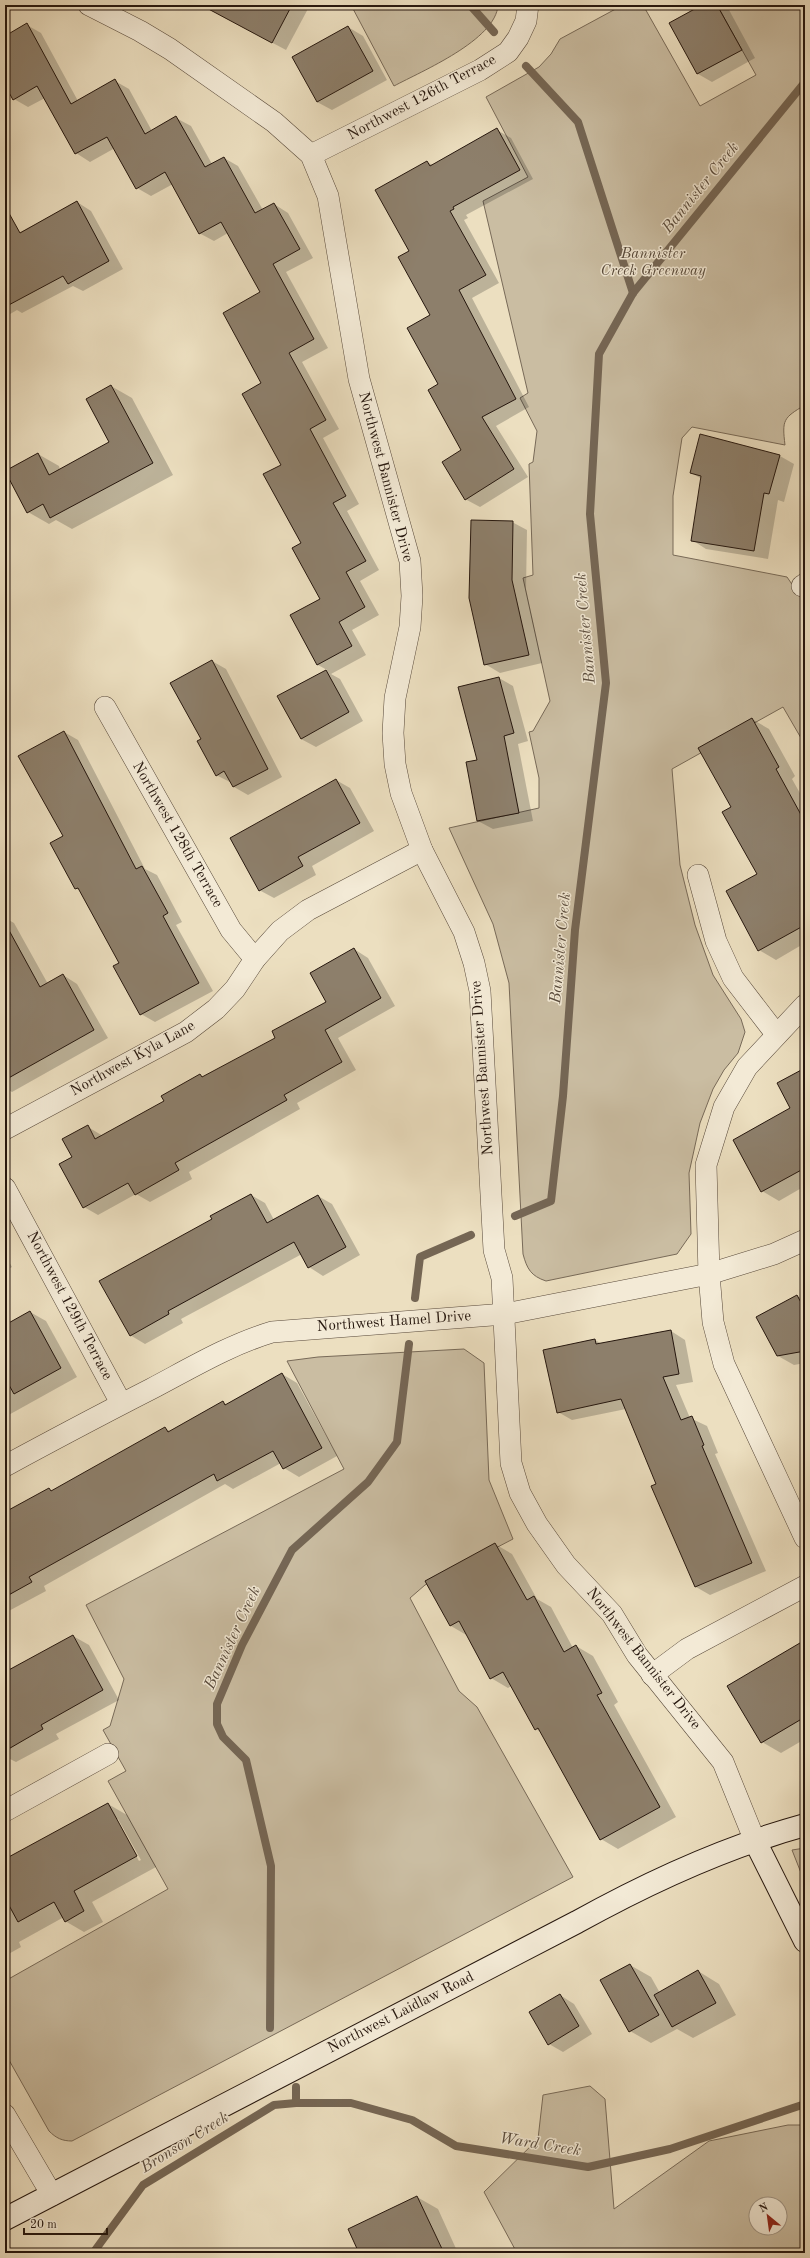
<svg xmlns="http://www.w3.org/2000/svg" width="810" height="2258" font-family="'Old Standard TT',serif">
  <style>
    .green { fill: #cabda2; stroke: #786a58; fill-rule: evenodd }
    .shadow { fill: #0003; fill-rule: evenodd }
    .lines { fill: none; stroke-linecap: round; stroke-linejoin: round }
    .stream { stroke: #756654; stroke-width: 8 }
    .building { fill: #8d7f6b; stroke: #26170e }
    .street-casing { stroke: #58493a; stroke-width: 22 }
    .secondary-casing { stroke: #26170e; stroke-width: 24 }
    .street { stroke: #f3ead6; stroke-width: 21 }
    .secondary { stroke: #f3ead6; stroke-width: 22 }
    .labels { text-anchor: middle; dominant-baseline: central; stroke-width: 3; stroke-linejoin: round; paint-order: stroke }
    .street-label { font-size: 15px; fill: #26170e; stroke: #f3ead6 }
    .park-label { font-size: 15px; font-style: italic; fill: #57493a; stroke: #f3ead6 }
    .water-label { font-size: 16px; font-style: italic; fill: #5a4c3d; stroke: #f3ead6 }
  </style>
  <rect width="100%" height="100%" fill="#ecdfc0"/>
  <filter id="stains"><feTurbulence type="fractalNoise" baseFrequency=".005" numOctaves="4"/><feColorMatrix values="0 0 0 0 .2 0 0 0 0 .09 0 0 0 0 .02 0 0 0 .5 -.17"/></filter>
  <radialGradient id="worn" r=".72"><stop offset=".6" stop-color="#630" stop-opacity="0"/><stop offset="1" stop-color="#630" stop-opacity=".3"/></radialGradient>
  <!-- green -->
  <g class="green">
    <path d="M351,5h147c-2,35 -76,66 -104,81z"/>
    <path d="M623,5h20l57,101 56,-31 -39,-70h88v400c-22,13 -23,15 -20,40l-93,-18 -10,11 -9,58v59l114,22 15,22h3v136l-4,3 -18,-31 -111,62 8,96 15,60 18,50 28,44 4,13 -7,21 -14,17 -11,19 -13,34 -11,50 2,61 -14,20 -131,27c-15,-5 -19,-12 -23,-27l-14,-271 -16,-59 -44,-96 90,-20v-30l-10,-46 4,-1 17,-30 -27,-123 10,-3 -4,-111 4,-2 4,-31 -17,-33 8,-5 -45,-192 45,-24 -42,-80 53,-30 12,-13 9,-15z"/>
    <path d="M464,1349l20,14 5,117 24,59 -88,46 -15,13 49,93 18,16 96,170 -501,264c-10,0 -16,-3 -23,-10l-44,-78v-72l163,-92 -60,-108 18,-10 -23,-41 7,-4 14,-47 -38,-74 258,-136 -57,-108 31,-4z"/>
    <polygon points="805,1848 805,1883 792,1850"/>
    <path d="M590,2086l15,13 9,110 95,-68 79,-16h17v128h-288l-33,-61 54,-53 5,-44zM756,2204h24v24h-24z"/>
  </g>
  <!-- shadow -->
  <g class="shadow">
    <polygon points="224,5 310,5 286,50 243,27"/>
    <polygon points="704,5 722,5 728,8 755,58 712,82 698,74 671,23"/>
    <polygon points="27,25 41,33 78,101 115,81 129,89 152,131 176,118 191,126 212,164 224,158 238,166 263,210 274,204 288,213 313,258 286,272 328,348 302,362 339,429 323,438 359,504 347,511 379,570 360,581 379,615 352,630 366,655 331,674 340,679 363,721 316,747 301,739 278,697 327,670 318,665 291,616 321,599 302,543 263,384 261,293 228,233 214,241 199,233 173,184 151,196 137,188 115,148 90,162 76,153 45,98 28,107 14,99 5,83 5,37"/>
    <polygon points="348,27 363,36 387,80 332,110 317,102"/>
    <polygon points="497,130 511,138 533,179 466,215 468,218 464,220 499,283 472,298 529,407 496,426 528,477 480,507 465,499 463,450 440,384 432,315 410,251 427,162 433,165"/>
    <polygon points="77,202 91,211 123,269 83,291 73,286 22,313 17,310 5,317 5,240"/>
    <polygon points="111,386 132,398 173,475 72,529 56,520 49,524 28,512 38,454 59,466 60,470 110,443"/>
    <polygon points="805,396 805,403 802,398"/>
    <polygon points="780,456 794,464 784,502 778,500 768,559 706,549 692,540 702,479 691,473"/>
    <polygon points="512,522 527,530 526,589 542,663 500,673 485,664"/>
    <polygon points="212,661 226,669 282,777 248,795 234,787 232,783 216,775 202,739"/>
    <polygon points="499,678 513,686 528,741 518,744 533,821 493,829 478,821 467,763 478,760"/>
    <polygon points="752,719 769,729 795,776 792,779 805,802 805,943 776,960 759,950 758,874 732,808"/>
    <polygon points="64,732 78,740 145,869 157,875 182,922 176,925 213,991 155,1022 141,1014 120,963 80,891 76,888 64,836"/>
    <polygon points="336,780 350,788 374,831 312,866 316,875 274,898 259,890"/>
    <polygon points="5,918 14,923 48,984 63,975 77,984 108,1038 12,1092 5,1088"/>
    <polygon points="354,949 368,958 395,1006 338,1038 356,1070 297,1103 300,1109 189,1172 192,1179 150,1202 136,1194 98,1215 84,1207 73,1157 88,1127 103,1136 165,1102 200,1075 204,1077 276,1038 328,1002"/>
    <polygon points="805,1069 805,1186 779,1201 762,1191"/>
    <polygon points="251,1195 265,1203 274,1220 318,1196 332,1204 360,1255 323,1276 309,1267 302,1254 181,1319 183,1323 145,1344 130,1335 213,1219"/>
    <polygon points="5,1255 12,1267 5,1271"/>
    <polygon points="805,1295 805,1363 794,1365 778,1356 797,1296 801,1298"/>
    <polygon points="30,1312 46,1321 77,1377 5,1417 5,1326"/>
    <polygon points="671,1331 685,1340 693,1382 676,1385 690,1418 707,1426 718,1453 715,1454 766,1571 710,1595 696,1587 652,1487 657,1484 626,1409 572,1420 558,1412 595,1340 602,1344"/>
    <polygon points="282,1374 297,1383 337,1456 299,1477 284,1468 281,1463 233,1489 225,1484 44,1586 46,1591 5,1613 5,1525 49,1489 53,1491 165,1428 170,1431 223,1402 227,1405"/>
    <polygon points="495,1544 512,1554 537,1599 551,1607 573,1648 576,1646 593,1656 618,1702 614,1705 676,1817 618,1849 601,1839 542,1733 536,1729 511,1686 508,1688 491,1678 468,1636 451,1626 427,1582"/>
    <polygon points="73,1636 89,1645 119,1700 56,1734 59,1739 16,1762 8,1758 5,1760 5,1673"/>
    <polygon points="805,1640 805,1739 781,1753 762,1742 793,1648"/>
    <path d="M108,1804l19,11 29,52 -64,35 11,20 -19,10 -19,-11 -1,-4 -45,25 2,5 -16,9v-95zM116,1819h2l23,41 -2,1z"/>
    <polygon points="630,1965 651,1977 660,1993 698,1971 719,1984 736,2015 693,2038 677,2029 651,2043 630,2031"/>
    <polygon points="560,1995 574,2004 592,2034 563,2052 549,2044"/>
    <polygon points="417,2197 438,2209 458,2253 361,2253"/>
  </g>
  <g class="lines">
    <!-- stream -->
    <g class="stream">
      <polyline points="470,5 494,32"/>
      <polyline points="526,66 578,122 633,293"/>
      <polyline points="515,1216 551,1201 563,1096 575,930 606,683 590,514 599,354 633,293 805,82"/>
      <polyline points="415,1298 420,1257 471,1235"/>
      <polyline points="270,2028 271,1866 246,1760 223,1737 217,1724 217,1704 242,1645 292,1550 368,1482 397,1442 409,1344"/>
      <polyline points="296,2103 296,2087"/>
      <polyline points="93,2253 143,2185 274,2105 296,2103 351,2103 412,2120 456,2146 588,2167 670,2149 805,2104"/>
    </g>
  </g>
  <!-- building -->
  <g class="building">
    <polygon points="201,5 292,5 272,43"/>
    <polygon points="702,5 717,5 742,50 697,74 669,23"/>
    <polygon points="27,23 71,104 115,79 145,134 176,116 205,167 224,157 255,213 274,203 300,249 273,264 314,339 289,353 326,420 310,429 346,496 333,503 366,561 346,572 365,607 339,622 352,646 317,665 290,615 320,599 292,548 301,543 263,474 281,465 242,394 261,383 223,313 260,292 221,222 199,234 165,172 136,189 107,137 75,154 37,86 13,100 5,85 5,36"/>
    <polygon points="348,26 373,71 317,102 292,57"/>
    <polygon points="497,128 520,170 453,207 454,209 450,211 486,275 459,290 516,399 482,417 514,469 465,500 442,462 461,450 428,390 438,384 407,328 430,315 398,257 409,251 375,190 427,161 430,166"/>
    <polygon points="77,201 109,261 68,284 63,276 5,307 5,206 20,233"/>
    <polygon points="111,385 153,463 50,518 43,504 27,513 5,471 38,453 49,475 109,442 86,399"/>
    <polygon points="700,434 780,455 769,494 764,493 754,551 691,541 701,476 690,473"/>
    <polygon points="471,520 513,521 512,580 529,655 484,665 469,598"/>
    <polygon points="212,660 268,769 233,787 224,771 216,776 197,741 201,739 170,683"/>
    <polygon points="326,670 349,712 301,739 277,696"/>
    <polygon points="499,677 514,733 504,736 519,813 477,821 466,762 477,760 458,687"/>
    <polygon points="752,718 779,767 776,769 805,822 805,925 758,951 726,891 757,874 722,812 731,807 698,748"/>
    <polygon points="64,731 136,869 142,866 168,913 163,916 199,983 140,1015 113,966 119,963 78,888 75,889 50,843 63,836 18,756"/>
    <polygon points="336,779 360,823 298,857 303,866 259,891 230,838"/>
    <polygon points="5,923 40,987 63,974 94,1030 5,1080"/>
    <polygon points="354,948 381,998 325,1030 342,1062 284,1095 287,1100 175,1163 179,1170 135,1195 128,1183 83,1208 59,1164 72,1157 62,1139 88,1125 95,1139 164,1101 161,1096 200,1074 202,1077 275,1038 272,1031 326,1002 310,973"/>
    <polygon points="805,1068 805,1168 761,1192 733,1140 790,1108 777,1083"/>
    <polygon points="251,1194 267,1223 318,1195 346,1247 308,1268 294,1242 168,1311 169,1314 130,1336 99,1281 212,1219 210,1216"/>
    <polygon points="797,1295 805,1310 805,1351 777,1356 756,1317"/>
    <polygon points="30,1311 61,1368 14,1394 5,1378 5,1325"/>
    <polygon points="671,1330 679,1374 663,1377 681,1420 692,1416 704,1445 702,1446 752,1563 695,1587 651,1486 656,1484 621,1399 557,1413 543,1350 595,1339 596,1344"/>
    <polygon points="282,1373 322,1448 283,1469 273,1451 217,1481 214,1474 29,1577 32,1582 5,1597 5,1512 49,1488 51,1491 165,1427 168,1432 223,1401 225,1405"/>
    <polygon points="495,1543 527,1600 534,1596 564,1652 576,1645 602,1693 597,1695 660,1807 600,1840 538,1728 535,1730 503,1672 490,1679 459,1621 450,1626 425,1581"/>
    <polygon points="73,1635 103,1690 41,1725 43,1729 5,1751 5,1672"/>
    <polygon points="805,1640 805,1717 761,1743 727,1686"/>
    <polygon points="108,1803 137,1856 74,1891 84,1911 65,1922 54,1902 18,1922 5,1898 5,1859"/>
    <polygon points="630,1964 659,2015 629,2032 600,1980"/>
    <polygon points="698,1970 716,2003 672,2027 654,1995"/>
    <polygon points="560,1994 579,2026 548,2045 529,2012"/>
    <polygon points="417,2196 444,2253 359,2253 348,2229"/>
  </g>
  <g class="lines">
    <defs>
      <g id="street">
        <polyline points="89,5 140,31 170,49 274,122 311,155 328,196 359,379 410,561 412,596 410,627 395,698 393,733 395,764 401,793 422,850 464,932 474,963 480,991 494,1250 502,1278 511,1463 520,1493 537,1524 566,1565 612,1614 637,1655 723,1762 755,1841"/>
        <polyline points="311,155 480,70 508,52 518,38 526,21 528,5"/>
        <polyline points="802,586 805,584"/>
        <polyline points="105,707 231,930 255,959"/>
        <polyline points="698,875 716,941 733,978 776,1034"/>
        <polyline points="805,1005 747,1067 724,1107 706,1165 709,1274 713,1322 724,1364 805,1538"/>
        <polyline points="5,1129 186,1032 216,1009 235,989 255,959 280,931 308,910 422,850"/>
        <polyline points="5,1188 121,1403"/>
        <path d="M5,1466c48,-26 97,-52 146,-77 40,-21 78,-44 121,-57l233,-18 204,-40 65,-20 31,-14"/>
        <polyline points="652,1675 687,1649 805,1586"/>
        <polyline points="5,1811 108,1754"/>
        <polyline points="5,2115 52,2195"/>
      </g>
      <g id="secondary">
        <polyline points="755,1841 805,1941"/>
        <path d="M5,2219l572,-297c72,-40 148,-75 228,-97"/>
      </g>
    </defs>
    <!-- street casing -->
    <use href="#street" class="street-casing"/>
    <!-- secondary casing -->
    <use href="#secondary" class="secondary-casing"/>
    <!-- street -->
    <use href="#street" class="street"/>
    <!-- secondary -->
    <use href="#secondary" class="secondary"/>
  </g>
  <g class="labels">
    <!-- street labels -->
    <g class="street-label">
      <text transform="translate(422 98) rotate(-28)">Northwest 126th Terrace</text>
      <text transform="translate(385 477) rotate(75)">Northwest Bannister Drive</text>
      <text transform="translate(177 835) rotate(60)">Northwest 128th Terrace</text>
      <text transform="translate(133 1059) rotate(-29)">Northwest Kyla Lane</text>
      <text transform="translate(483 1068) rotate(-94)">Northwest Bannister Drive</text>
      <text transform="translate(69 1306) rotate(62)">Northwest 129th Terrace</text>
      <text transform="translate(394 1322) rotate(-4)">Northwest Hamel Drive</text>
      <text transform="translate(643 1659) rotate(52)">Northwest Bannister Drive</text>
      <text transform="translate(401 2013) rotate(-27)">Northwest Laidlaw Road</text>
    </g>
    <!-- park labels -->
    <g class="park-label">
      <text x="653" y="254">Bannister<tspan x="653" dy="17">Creek Greenway</tspan></text>
    </g>
    <!-- water labels -->
    <g class="water-label">
      <text transform="translate(701 188) rotate(-51)">Bannister Creek</text>
      <text transform="translate(586 628) rotate(-95)">Bannister Creek</text>
      <text transform="translate(561 948) rotate(-85)">Bannister Creek</text>
      <text transform="translate(233 1638) rotate(-65)">Bannister Creek</text>
      <text transform="translate(185 2143) rotate(-32)">Bronson Creek</text>
      <text transform="translate(540 2145) rotate(9)">Ward Creek</text>
    </g>
  </g>
  <!-- margin -->
  <rect width="810" height="2258" fill="none" stroke="#ecdfc0" stroke-width="20"/>
  <rect x="6" y="6" width="798" height="2246" fill="none" stroke="#26170e" stroke-width="2"/>
  <rect x="10" y="10" width="790" height="2238" fill="none" stroke="#26170e"/>
  <!-- north arrow -->
  <g transform="translate(768 2216) rotate(331)"><circle r="19" fill="#f3ead6" stroke="#a19686"/>
  <path d="M0-3L7 15L0 10L-7 15Z" fill="#8f2418"/>
  <text y="-6" font-size="11" font-weight="bold" text-anchor="middle" fill="#26170e">N</text>
  </g>
  <!-- scale -->
  <path d="M24 2228v6h83v-6" fill="none" stroke="#26170e" stroke-width="2"/>
  <text x="30" y="2228" font-size="12" fill="#26170e" stroke="#f3ead6" stroke-width="3" paint-order="stroke">20 m</text>
  <rect width="100%" height="100%" filter="url(#stains)"/>
  <rect width="100%" height="100%" fill="url(#worn)"/>
</svg>
